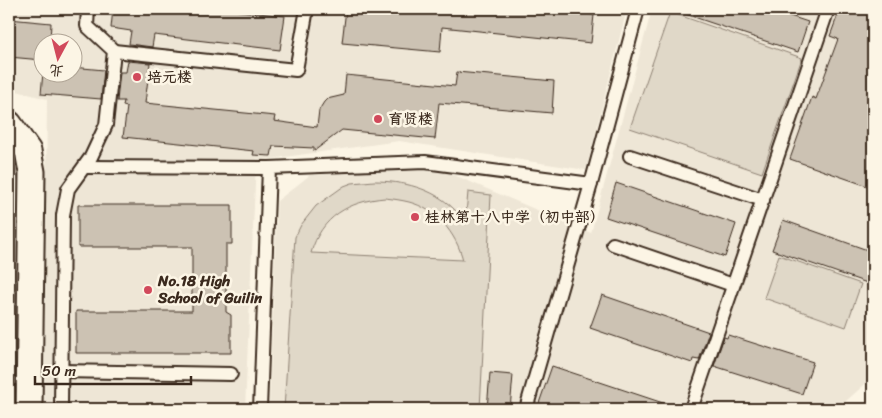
<svg xmlns="http://www.w3.org/2000/svg" width="882" height="418" font-family="Sriracha,'LXGW WenKai TC',sans-serif">
  <style>
    .built { fill: #eee6d6; fill-rule: evenodd }
    .green { fill: #e0d8c8; stroke: #8e8173; fill-rule: evenodd }
    .building { fill: #ccc2b3; stroke: #3b2a1e }
    .lines { fill: none; stroke-linecap: round; stroke-linejoin: round }
    .service-casing { stroke: #3b2a1e; stroke-width: 16 }
    .minor-casing { stroke: #3b2a1e; stroke-width: 29 }
    .service { stroke: #fcf5e5; stroke-width: 12 }
    .minor { stroke: #fcf5e5; stroke-width: 25 }
    .poi-dot { fill: #d1495b; stroke: #fcf5e5; stroke-width: 2 }
    .labels { text-anchor: middle; dominant-baseline: central; stroke-width: 5; stroke-linejoin: round; paint-order: stroke }
    .poi-label { font-size: 15px; font-weight: bold; fill: #3b2a1e; stroke: #fcf5e5; text-anchor: start }
  </style>
  <rect width="100%" height="100%" fill="#fcf5e5"/>
  <filter id="ink" filterUnits="userSpaceOnUse"><feTurbulence type="fractalNoise" baseFrequency=".02" numOctaves="2"/><feDisplacementMap in="SourceGraphic" scale="10" xChannelSelector="R" yChannelSelector="G"/><feConvolveMatrix kernelMatrix="1 2 1 2 8 2 1 2 1" color-interpolation-filters="sRGB"/></filter>
  <g filter="url(#ink)">
    <!-- built -->
    <g class="built">
      <path d="M9,9h618l-41,161 -187,-29 -143,20 -11,248h-201l3,-310 -38,-10zM42,42h30v30h-30z"/>
      <polygon points="652,9 873,9 873,377 837,409 269,409 277,201 310,175 435,167 591,233"/>
    </g>
    <!-- green -->
    <g class="green">
      <polygon points="670,12 802,58 762,173 630,128"/>
      <polygon points="9,149 13,153 19,184 18,409 9,409"/>
      <path d="M374,181c28,0 59,7 80,28 5,4 8,11 11,16l3,-33 23,3 -11,214h-196l11,-172 6,-12 15,-19 28,-20 8,-3zM385,198c8,1 16,2 24,4 27,7 47,31 54,58l-152,-7c10,-36 38,-52 74,-55z"/>
      <polygon points="779,255 861,284 846,327 764,298"/>
    </g>
    <!-- building -->
    <g class="building">
      <polygon points="113,9 223,9 285,16 280,50 154,35 152,47 129,44 131,31 111,28"/>
      <polygon points="346,9 531,9 594,15 591,43 442,27 440,52 342,43"/>
      <polygon points="680,9 769,9 808,22 798,52 679,12"/>
      <polygon points="840,9 873,9 873,188 790,159 812,97 816,99 838,39 830,36"/>
      <polygon points="9,19 51,23 50,42 42,42 42,60 9,57"/>
      <polygon points="128,61 150,63 145,103 275,116 274,121 317,127 319,110 324,102 327,99 344,95 346,75 455,86 457,72 554,81 552,113 439,103 435,139 342,130 314,151 314,148 273,146 271,156 253,155 254,151 123,137 127,107 123,106 124,101 117,101 120,72 126,72"/>
      <polygon points="72,67 104,70 101,99 41,94 43,72 72,72"/>
      <polygon points="616,183 736,224 725,257 606,217"/>
      <polygon points="78,205 232,205 232,244 226,244 226,312 231,315 231,353 76,353 76,311 192,311 192,247 78,247"/>
      <polygon points="783,220 873,252 873,285 772,250"/>
      <polygon points="602,295 709,332 699,360 693,359 692,363 590,328"/>
      <polygon points="728,335 813,362 802,394 714,366 724,337 727,338"/>
      <polygon points="552,366 672,406 672,409 537,409"/>
      <polygon points="490,373 513,375 510,409 487,409"/>
    </g>
    <g class="lines">
      <defs>
        <g id="service">
          <polyline points="114,51 296,70 307,9"/>
          <polyline points="630,156 763,200"/>
          <polyline points="85,167 269,168 425,162 591,184 638,9"/>
          <polyline points="613,244 733,285"/>
          <polyline points="61,371 231,374"/>
          <polyline points="61,409 63,215 68,189 91,157 106,125 114,51 87,26 88,9"/>
          <polyline points="260,409 269,168"/>
          <polyline points="526,409 591,184"/>
          <polyline points="691,409 828,9"/>
        </g>
        <polyline id="minor" points="9,124 28,151 32,172 29,409"/>
      </defs>
      <!-- service casing -->
      <use href="#service" class="service-casing"/>
      <!-- minor casing -->
      <use href="#minor" class="minor-casing"/>
      <!-- service -->
      <use href="#service" class="service"/>
      <!-- minor -->
      <use href="#minor" class="minor"/>
    </g>
  </g>
  <!-- markers -->
  <g class="poi-dot">
    <circle cx="137" cy="77" r="5"/>
    <circle cx="378" cy="119" r="5"/>
    <circle cx="415" cy="217" r="5"/>
    <circle cx="148" cy="290" r="5"/>
  </g>
  <g class="labels">
    <!-- poi labels -->
    <g class="poi-label">
      <text x="147" y="77">培元楼</text>
      <text x="388" y="119">育贤楼</text>
      <text x="425" y="217">桂林第十八中学（初中部）</text>
      <text x="158" y="281">No.18 High<tspan x="158" dy="17">School of Guilin</tspan></text>
    </g>
  </g>
  <!-- margin -->
  <rect width="882" height="418" fill="none" stroke="#fcf5e5" stroke-width="30"/>
  <rect x="15" y="15" width="852" height="388" fill="none" stroke="#3b2a1e" stroke-width="2" filter="url(#ink)"/>
  <!-- north arrow -->
  <g transform="translate(58 58) rotate(187)"><circle r="24" fill="#fcf5e5" stroke="#afa495"/>
  <path d="M0-4L9 19L0 12L-9 19Z" fill="#d1495b"/>
  <text y="-8" font-size="14" font-weight="bold" text-anchor="middle" fill="#3b2a1e">北</text>
  </g>
  <!-- scale -->
  <path d="M35 376v8h156v-8" fill="none" stroke="#3b2a1e" stroke-width="2.5"/>
  <text x="42" y="376" font-size="15" fill="#3b2a1e" stroke="#fcf5e5" stroke-width="4" paint-order="stroke">50 m</text>
</svg>
